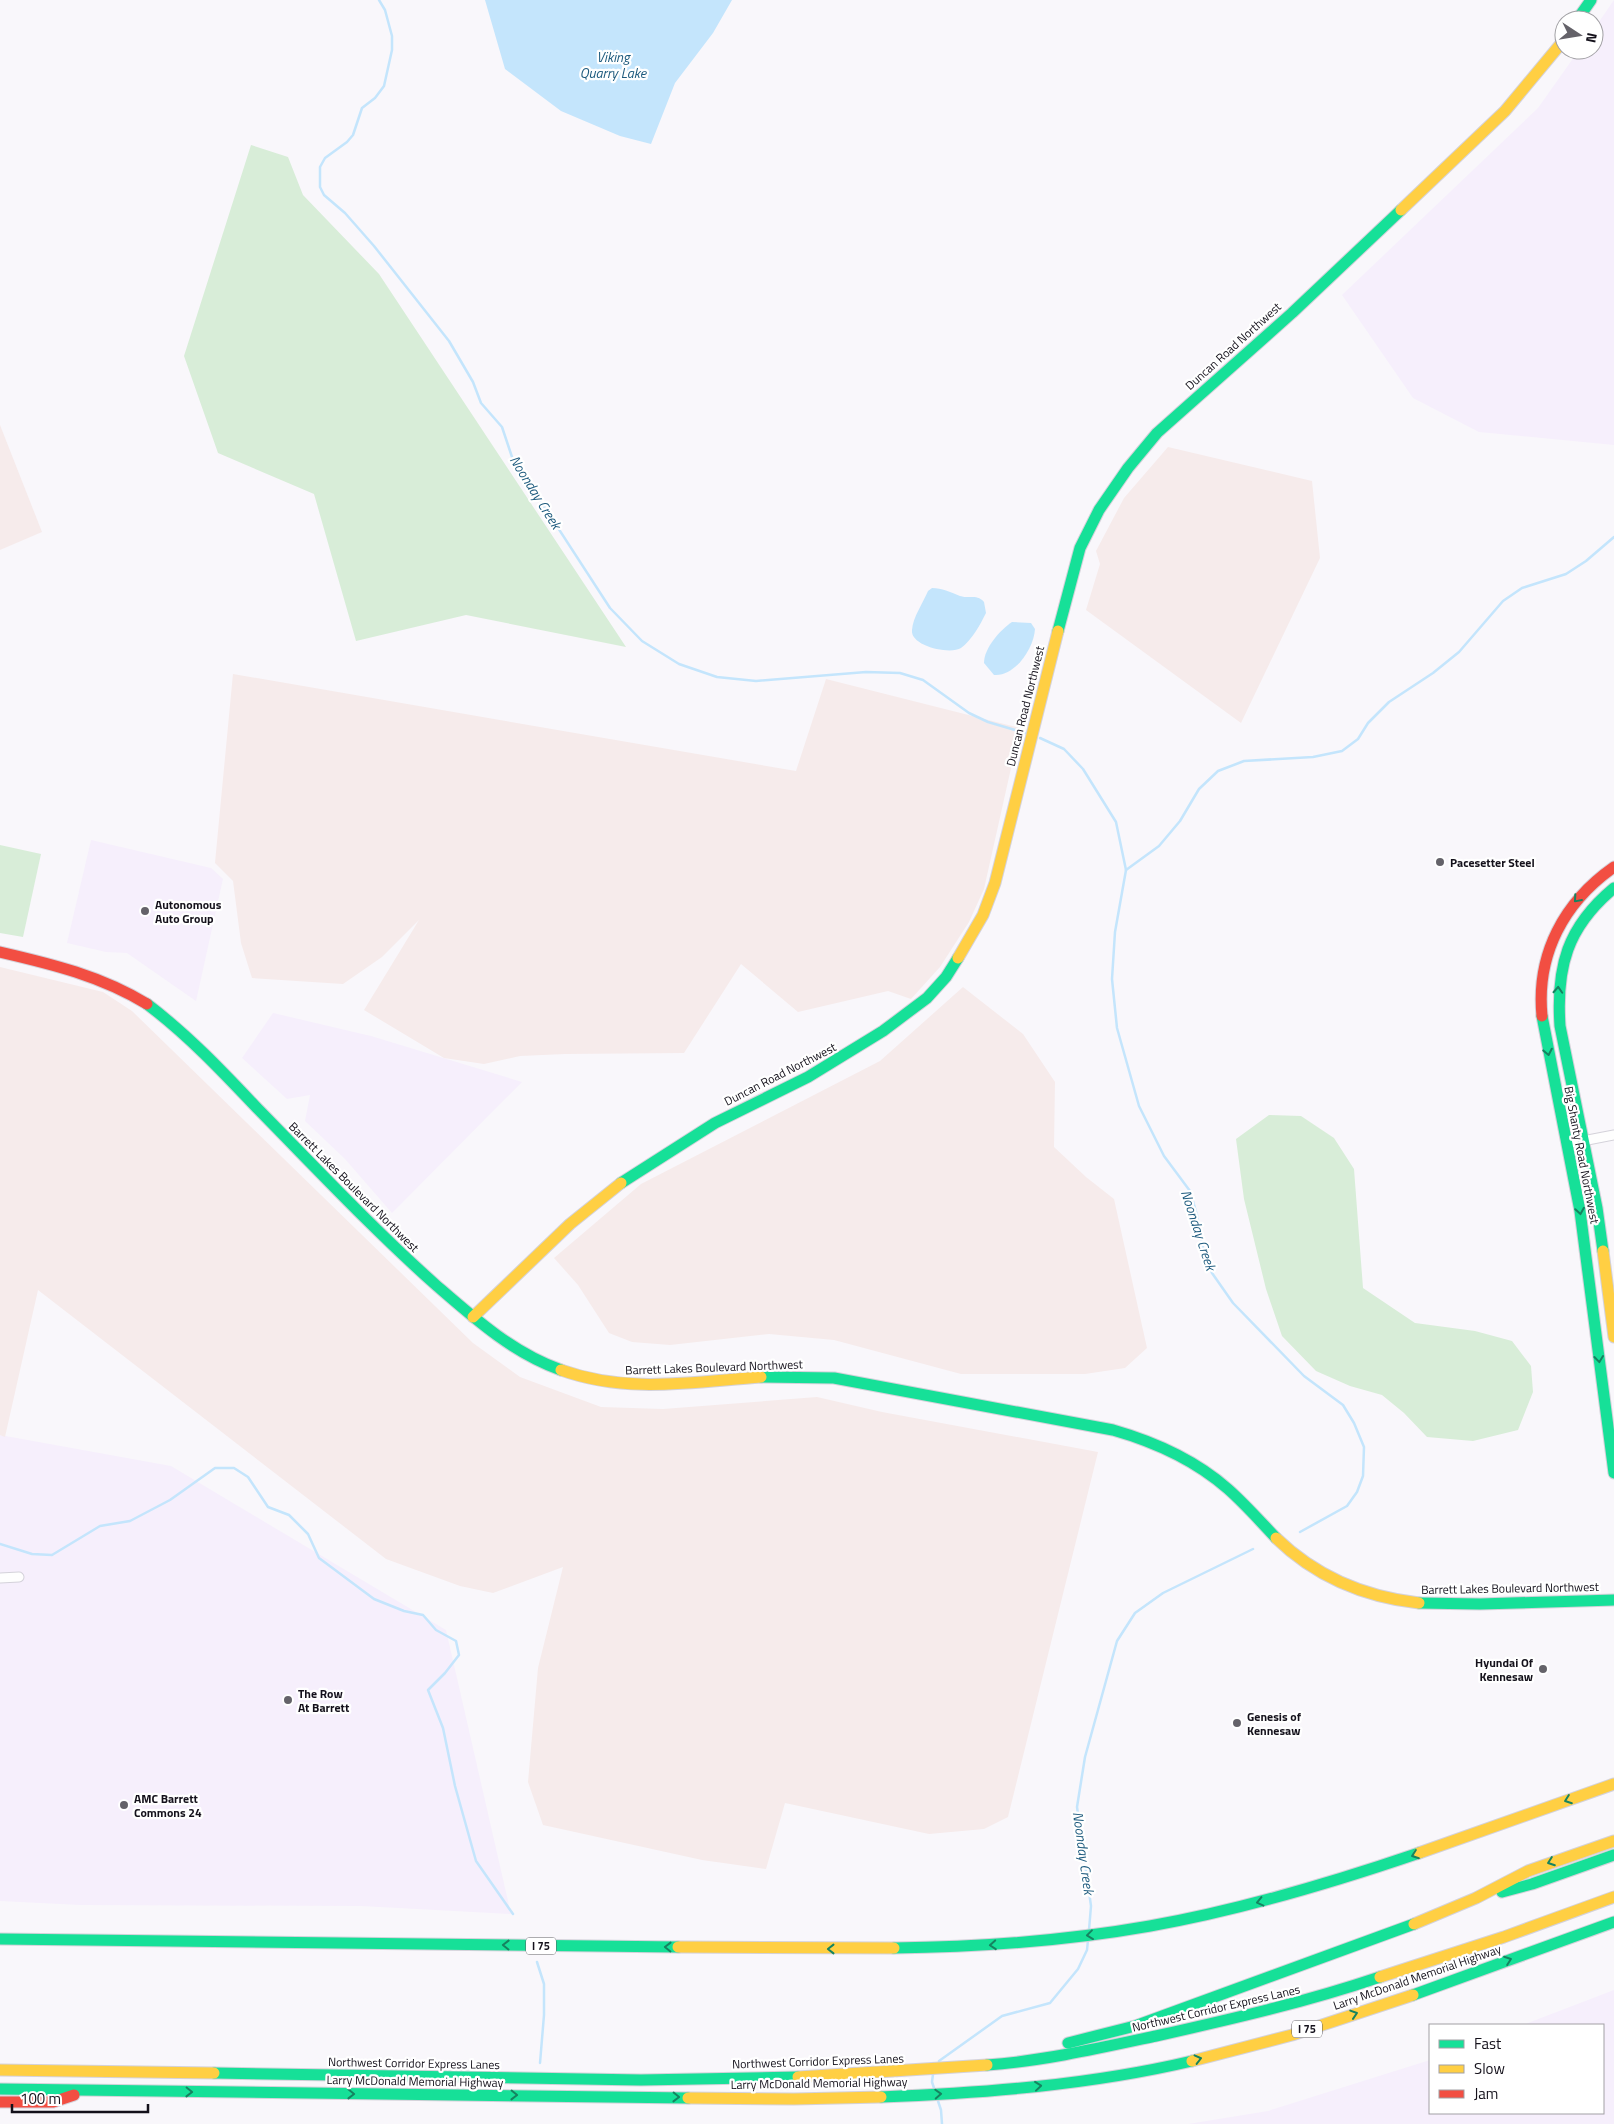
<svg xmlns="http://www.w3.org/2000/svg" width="1614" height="2124" font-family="'Titillium Web',sans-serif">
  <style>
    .commercial { fill: #f6effc }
    .industrial { fill: #f6ebeb }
    .green { fill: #d8edd8 }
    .water { fill: #c4e5fc }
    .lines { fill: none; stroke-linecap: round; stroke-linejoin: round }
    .stream { stroke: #c4e5fc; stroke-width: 2.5 }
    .street-casing { stroke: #d4d2da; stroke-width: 11 }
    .fast-casing { stroke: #d4d2da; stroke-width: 13 }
    .slow-casing { stroke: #d4d2da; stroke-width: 13 }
    .jam-casing { stroke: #d4d2da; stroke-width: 13 }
    .street { stroke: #fefefe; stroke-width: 9 }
    .fast { stroke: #16e098; stroke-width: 11 }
    .slow { stroke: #ffcf43; stroke-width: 11 }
    .jam { stroke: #f24e42; stroke-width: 11 }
    .oneway { stroke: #158360 }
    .poi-dot { fill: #646269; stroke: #fff; stroke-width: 2 }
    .labels { text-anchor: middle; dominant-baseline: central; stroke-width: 4.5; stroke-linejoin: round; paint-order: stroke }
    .shield { fill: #fff; stroke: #5a585f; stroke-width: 1 }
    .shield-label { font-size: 11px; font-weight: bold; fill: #14111b }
    .street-label { font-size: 12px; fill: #14111b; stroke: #fff }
    .poi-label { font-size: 12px; font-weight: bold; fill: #14111b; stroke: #fff; text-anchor: start }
    .water-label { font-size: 14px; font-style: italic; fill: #1e5b7e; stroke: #fff }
  </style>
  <rect width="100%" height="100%" fill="#f9f7fb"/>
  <!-- commercial -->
  <g class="commercial">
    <polygon points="1614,0 1614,445 1479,432 1413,398 1342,295 1538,108 1579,50 1594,50 1594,29"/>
    <polygon points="91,840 211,868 223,879 196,1001 127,953 106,952 67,943"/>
    <polygon points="273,1013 371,1036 522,1082 392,1213 345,1159 305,1121 310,1095 287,1099 242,1058"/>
    <polygon points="0,1435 171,1466 446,1630 511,1914 361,1906 80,1905 0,1901"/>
    <polygon points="1614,1990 1614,2124 1188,2124 1268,2111 1430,2060 1430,2113 1603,2113 1603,2025 1523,2025"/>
  </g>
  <!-- industrial -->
  <g class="industrial">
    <polygon points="0,425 42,532 0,550"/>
    <polygon points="1168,447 1312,481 1320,558 1241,723 1086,610 1100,564 1096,551 1124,498"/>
    <polygon points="233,674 796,771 826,679 1020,728 984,889 969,922 940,967 911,999 888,991 798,1012 741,964 684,1053 565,1054 520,1056 484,1064 444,1058 364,1010 419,920 382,957 343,984 252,978 241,943 233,881 215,863"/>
    <polygon points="0,967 103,992 132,1011 473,1343 520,1377 601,1407 663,1409 817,1397 882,1412 1098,1452 1008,1817 984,1829 929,1834 785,1803 766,1869 702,1860 543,1825 528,1782 538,1668 563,1567 493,1593 460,1586 386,1559 38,1290 5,1437 0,1435"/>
    <polygon points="963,987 1023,1034 1055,1082 1054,1147 1086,1177 1114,1199 1147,1348 1125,1368 1085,1374 961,1374 834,1340 769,1334 670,1345 632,1342 609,1333 578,1285 554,1258 641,1184 880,1061"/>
  </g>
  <!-- green -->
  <g class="green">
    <polygon points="251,145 288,157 303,195 379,274 626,647 466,615 356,641 314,494 218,453 184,356"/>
    <polygon points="0,845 41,854 23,937 0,933"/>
    <polygon points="1269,1115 1301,1116 1334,1138 1354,1169 1363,1288 1415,1323 1475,1331 1512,1341 1531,1366 1533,1392 1518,1430 1473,1441 1427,1437 1404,1413 1382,1395 1350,1386 1316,1371 1282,1336 1266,1289 1244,1199 1236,1139"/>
  </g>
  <!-- water -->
  <g class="water">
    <polygon points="485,0 732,0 713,33 675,83 651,144 620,136 561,111 505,69"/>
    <path d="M932,588c10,0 18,4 28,8 9,3 17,-2 24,6l2,11c-6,12 -14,27 -25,35 -11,7 -51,-2 -49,-18 1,-13 11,-27 16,-39z"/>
    <path d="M1012,622l19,1 4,6c-1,19 -20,48 -41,46l-10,-12c0,-15 16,-33 28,-41z"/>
  </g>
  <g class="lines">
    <!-- stream -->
    <g class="stream">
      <polyline points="379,0 385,10 392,36 392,50 384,86 375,98 362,108 353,135 347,142 325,158 320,167 320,187 324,195 345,213 374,246 449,341 473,382 481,403 502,427 512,457 610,608 642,641 679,664 717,677 756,681 866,672 900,673 923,680 969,713 988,722 1025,733"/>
      <polyline points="1040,738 1064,749 1083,769 1116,822 1126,870 1115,932 1112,979 1117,1028 1139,1106 1164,1156 1190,1191 1197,1215 1203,1248 1212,1273 1233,1303 1304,1376 1343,1405 1354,1423 1364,1447 1363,1476 1357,1492 1347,1506 1300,1532"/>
      <polyline points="1126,870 1159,846 1180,821 1199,789 1218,771 1244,761 1313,757 1342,751 1358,739 1368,723 1389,702 1433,673 1459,652 1503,601 1522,588 1566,574 1586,561 1614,537"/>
      <polyline points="0,1544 32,1554 52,1555 100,1526 130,1521 170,1500 215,1468 234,1468 248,1477 268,1507 289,1515 308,1534 319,1558 374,1599 404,1611 423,1615 436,1630 456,1641 459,1655 445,1673 428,1690 443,1728 455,1786 476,1861 513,1914"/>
      <polyline points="1089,1930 1091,1906 1077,1807 1085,1757 1117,1641 1135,1613 1163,1593 1253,1549"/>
      <polyline points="537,1962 544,1984 544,2015 540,2063"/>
      <polyline points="939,2061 1002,2016 1050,2003 1078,1969 1087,1950 1088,1940"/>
      <polyline points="933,2074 932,2082 934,2088"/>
      <polyline points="938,2101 941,2110 942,2124"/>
    </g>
    <defs>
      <g id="street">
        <polyline points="1567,1144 1614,1135"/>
        <polyline points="0,1578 19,1577"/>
      </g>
      <g id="fast">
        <polyline points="1577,20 1591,0"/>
        <polyline points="1058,631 1080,548 1099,510 1128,468 1157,433 1292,313 1401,210"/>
        <path d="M147,1004c41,31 75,67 110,104 59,60 117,122 180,178 38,33 76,67 124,84"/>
        <polyline points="1542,1016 1580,1211 1614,1473"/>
        <polyline points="621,1183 715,1123 808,1077 883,1031 927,998 946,977 958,958"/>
        <path d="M1603,1251l-6,-43 -37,-182c-4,-59 7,-99 54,-138"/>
        <path d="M761,1377l73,1 279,52c42,12 81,29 115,59 17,15 32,32 48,49"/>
        <polyline points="1419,1603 1480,1604 1614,1600"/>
        <polyline points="1502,1892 1532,1884 1614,1855"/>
        <polyline points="0,1939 678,1947"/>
        <path d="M894,1948c86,-1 171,-7 256,-22 91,-16 181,-43 269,-73"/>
        <polyline points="1413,1995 1614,1922"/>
        <polyline points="1068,2043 1135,2026 1414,1924"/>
        <path d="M987,2065c56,-4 113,-17 169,-29 76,-17 150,-34 224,-59"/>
        <polyline points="214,2073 641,2080 798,2077"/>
        <polyline points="0,2089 688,2098"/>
        <path d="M881,2097c103,-4 209,-12 311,-36"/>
      </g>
      <g id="slow">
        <polyline points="1401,210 1505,111 1564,40"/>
        <polyline points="958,958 983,915 995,883 1058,631"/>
        <polyline points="1603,1251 1614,1337"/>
        <polyline points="473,1317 570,1224 621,1183"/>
        <path d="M561,1370c67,24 130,12 200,7"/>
        <path d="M1276,1538c39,38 89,59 143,65"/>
        <polyline points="1419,1853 1614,1784"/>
        <polyline points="1414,1924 1476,1898 1528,1871 1614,1841"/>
        <polyline points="678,1947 894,1948"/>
        <polyline points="1380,1977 1504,1937 1614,1897"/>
        <polyline points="1192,2061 1292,2035 1413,1995"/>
        <polyline points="0,2070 214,2073"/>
        <polyline points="798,2077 987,2065"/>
        <polyline points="688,2098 794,2099 881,2097"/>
      </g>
      <g id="jam">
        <path d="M0,952c52,12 101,24 147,52"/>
        <path d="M1542,1016c-6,-62 22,-114 72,-149"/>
        <polyline points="0,2102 53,2102 74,2095"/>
      </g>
    </defs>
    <!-- street casing -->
    <use href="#street" class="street-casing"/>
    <!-- fast casing -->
    <use href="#fast" class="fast-casing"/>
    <!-- slow casing -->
    <use href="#slow" class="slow-casing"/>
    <!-- jam casing -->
    <use href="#jam" class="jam-casing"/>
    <!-- street -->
    <use href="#street" class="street"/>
    <!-- fast -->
    <use href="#fast" class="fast"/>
    <!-- slow -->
    <use href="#slow" class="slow"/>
    <!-- jam -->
    <use href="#jam" class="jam"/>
  </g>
  <!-- one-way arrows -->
  <defs><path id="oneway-chevron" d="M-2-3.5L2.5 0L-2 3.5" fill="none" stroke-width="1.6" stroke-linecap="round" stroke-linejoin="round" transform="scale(1.25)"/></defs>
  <g class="oneway">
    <use href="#oneway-chevron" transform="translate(1577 899) rotate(131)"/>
    <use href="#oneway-chevron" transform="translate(1558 990) rotate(-87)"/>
    <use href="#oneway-chevron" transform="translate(1548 1052) rotate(79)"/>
    <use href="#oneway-chevron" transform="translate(1580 1211) rotate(81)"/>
    <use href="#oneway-chevron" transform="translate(1599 1359) rotate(83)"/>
    <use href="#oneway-chevron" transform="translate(1568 1800) rotate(160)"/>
    <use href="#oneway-chevron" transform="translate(1415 1855) rotate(160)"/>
    <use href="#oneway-chevron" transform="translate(1551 1862) rotate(160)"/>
    <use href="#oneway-chevron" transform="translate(1260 1902) rotate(167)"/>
    <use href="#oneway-chevron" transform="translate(1090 1935) rotate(173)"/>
    <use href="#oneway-chevron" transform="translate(506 1945) rotate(-179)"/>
    <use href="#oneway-chevron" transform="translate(993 1945) rotate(176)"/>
    <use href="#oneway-chevron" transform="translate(668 1947) rotate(-179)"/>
    <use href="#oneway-chevron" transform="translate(831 1949) rotate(-180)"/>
    <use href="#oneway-chevron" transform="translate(1508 1960) rotate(-20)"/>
    <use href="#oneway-chevron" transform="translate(1354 2014) rotate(-18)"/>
    <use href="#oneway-chevron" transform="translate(1198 2059) rotate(-14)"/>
    <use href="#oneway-chevron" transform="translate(1038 2086) rotate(-6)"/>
    <use href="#oneway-chevron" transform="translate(189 2092) rotate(1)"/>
    <use href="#oneway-chevron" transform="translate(351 2094) rotate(1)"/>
    <use href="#oneway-chevron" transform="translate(938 2094) rotate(-3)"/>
    <use href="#oneway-chevron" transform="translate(514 2095) rotate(1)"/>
    <use href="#oneway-chevron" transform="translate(676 2097) rotate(1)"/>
  </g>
  <!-- markers -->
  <g class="poi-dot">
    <circle cx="1440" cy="862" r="5"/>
    <circle cx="145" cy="911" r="5"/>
    <circle cx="1543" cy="1669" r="5"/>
    <circle cx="288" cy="1700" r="5"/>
    <circle cx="1237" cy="1723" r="5"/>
    <circle cx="124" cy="1805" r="5"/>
  </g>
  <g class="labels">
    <!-- shield labels -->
    <g class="shield">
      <rect x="526" y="1937.5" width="30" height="17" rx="4"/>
      <rect x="1292" y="2020.5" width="30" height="17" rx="4"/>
    </g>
    <g class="shield-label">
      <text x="541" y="1946">I 75</text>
      <text x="1307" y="2029">I 75</text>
    </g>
    <!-- street labels -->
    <g class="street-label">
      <text transform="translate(1233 346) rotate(-42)">Duncan Road Northwest</text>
      <text transform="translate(1025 706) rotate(-76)">Duncan Road Northwest</text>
      <text transform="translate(780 1074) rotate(-27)">Duncan Road Northwest</text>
      <text transform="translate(1582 1155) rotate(79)">Big Shanty Road Northwest</text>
      <text transform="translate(354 1187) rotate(45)">Barrett Lakes Boulevard Northwest</text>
      <text transform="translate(714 1367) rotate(-2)">Barrett Lakes Boulevard Northwest</text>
      <text transform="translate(1510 1588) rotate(-1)">Barrett Lakes Boulevard Northwest</text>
      <text transform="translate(1417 1977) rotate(-19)">Larry McDonald Memorial Highway</text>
      <text transform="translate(1216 2008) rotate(-13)">Northwest Corridor Express Lanes</text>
      <text transform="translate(818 2061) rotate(-2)">Northwest Corridor Express Lanes</text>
      <text transform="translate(414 2063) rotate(1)">Northwest Corridor Express Lanes</text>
      <text transform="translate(415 2081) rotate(1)">Larry McDonald Memorial Highway</text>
      <text transform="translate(819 2083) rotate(-1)">Larry McDonald Memorial Highway</text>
    </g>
    <!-- poi labels -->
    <g class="poi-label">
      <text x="1450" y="862">Pacesetter Steel</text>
      <text x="155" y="904">Autonomous<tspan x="155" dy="14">Auto Group</tspan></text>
      <text x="1533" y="1662" text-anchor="end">Hyundai Of<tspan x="1533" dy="14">Kennesaw</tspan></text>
      <text x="298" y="1693">The Row<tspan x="298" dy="14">At Barrett</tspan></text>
      <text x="1247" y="1716">Genesis of<tspan x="1247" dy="14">Kennesaw</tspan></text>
      <text x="134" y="1798">AMC Barrett<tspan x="134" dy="14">Commons 24</tspan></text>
    </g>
    <!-- water labels -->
    <g class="water-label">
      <text x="613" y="56">Viking<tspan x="613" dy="16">Quarry Lake</tspan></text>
      <text transform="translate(536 492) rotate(58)">Noonday Creek</text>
      <text transform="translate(1199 1230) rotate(72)">Noonday Creek</text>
      <text transform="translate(1084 1853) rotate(82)">Noonday Creek</text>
    </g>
  </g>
  <!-- legend -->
  <rect x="1429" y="2024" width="175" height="90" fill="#ffffff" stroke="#a1a0a4"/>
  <rect x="1439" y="2040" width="25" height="8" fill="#16e098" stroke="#a1a0a4"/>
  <text x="1474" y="2049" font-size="15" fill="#14111b">Fast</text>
  <rect x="1439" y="2065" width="25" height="8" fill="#ffcf43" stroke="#a1a0a4"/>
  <text x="1474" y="2074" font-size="15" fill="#14111b">Slow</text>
  <rect x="1439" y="2090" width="25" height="8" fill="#f24e42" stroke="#a1a0a4"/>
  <text x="1474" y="2099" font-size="15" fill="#14111b">Jam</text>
  <!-- north arrow -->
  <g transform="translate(1579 35) rotate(102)"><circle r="24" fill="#ffffff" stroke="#a1a0a4"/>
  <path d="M0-4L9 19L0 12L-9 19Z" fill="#646269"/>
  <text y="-8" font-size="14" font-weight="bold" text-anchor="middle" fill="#14111b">N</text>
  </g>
  <!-- scale -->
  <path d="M12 2104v8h136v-8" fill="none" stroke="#14111b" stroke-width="2.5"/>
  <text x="20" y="2104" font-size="15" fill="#14111b" stroke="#ffffff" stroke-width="4" paint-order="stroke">100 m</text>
</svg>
